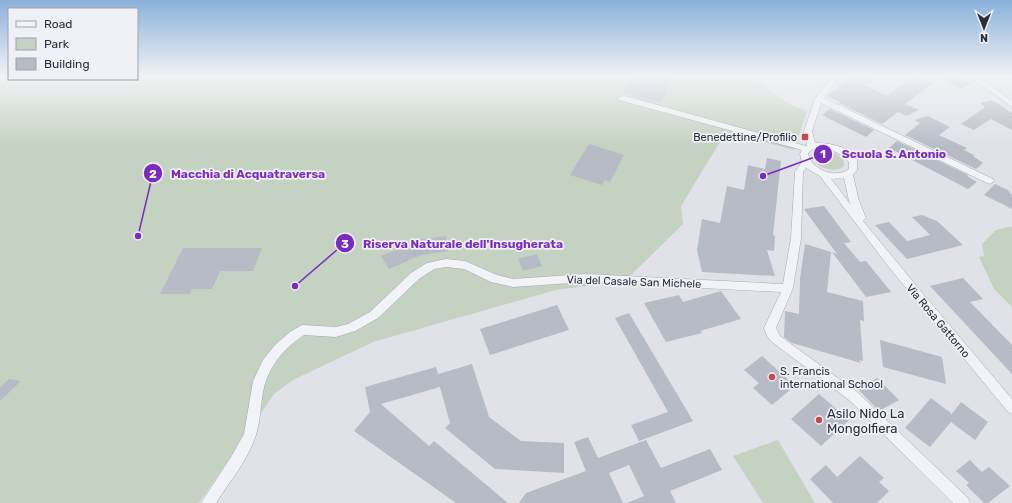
<svg xmlns="http://www.w3.org/2000/svg" width="1012" height="503" font-family="Rubik,sans-serif">
  <style>
    .green { fill: #c4d2c1 }
    .building { fill: #b7bbc5 }
    .lines { fill: none; stroke-linecap: round; stroke-linejoin: round }
    .minor-casing { stroke: #a5a8b2; stroke-width: 1 }
    .minor { fill: #f2f3f7; fill-rule: evenodd }
    .poi-dot { fill: #c74b4e; stroke: #eff1f6; stroke-width: 1.5 }
    .labels { text-anchor: middle; dominant-baseline: central; stroke-width: 3.5; stroke-linejoin: round; paint-order: stroke }
    .poi-label { font-size: 11px; fill: #292e3f; stroke: #eff1f6; text-anchor: end }
    .street-label { font-size: 11px; fill: #292e3f; stroke: #eff1f6 }
    .near-poi-label { font-size: 13px; fill: #292e3f; stroke: #eff1f6; text-anchor: start }
    .leader { fill: none; stroke: #7b2cbf; stroke-width: 1.5 }
    .callout-dot { fill: #7b2cbf; stroke: #eff1f6; stroke-width: 1.5 }
    .mark-label { font-size: 12px; text-anchor: middle; font-weight: bold; fill: #fff }
    .callout-label { font-size: 12px; text-anchor: middle; font-weight: bold; fill: #7b2cbf; stroke: #eff1f6; stroke-width: 3.5; stroke-linejoin: round; paint-order: stroke }
  </style>
  <rect width="100%" height="100%" fill="#e0e2e8"/>
  <!-- green -->
  <g class="green">
    <polygon points="0,76 9,76 9,79 137,79 137,76 752,76 789,104 807,111 794,150 726,132 681,206 683,224 625,281 556,290 373,342 293,380 274,394 199,503 0,503"/>
    <path d="M826,151l10,3 7,5 1,6 -2,3c-9,4 -31,0 -27,-14z"/>
    <polygon points="1012,226 1012,307 994,289 979,257 984,256 982,244 996,230"/>
    <polygon points="778,440 815,503 763,503 733,456"/>
  </g>
  <!-- building -->
  <g class="building">
    <polygon points="633,76 675,76 660,102 623,92"/>
    <polygon points="852,76 880,76 864,85 887,96 914,76 919,76 933,83 905,104 919,110 906,116 898,112 882,124 839,103 840,102 827,96"/>
    <polygon points="937,76 957,76 971,84 961,89"/>
    <polygon points="992,100 1012,113 1012,130 991,119 974,130 961,124 985,107 980,103"/>
    <polygon points="830,109 874,130 866,137 822,115"/>
    <polygon points="928,116 950,127 939,135 967,148 964,150 974,155 973,156 983,163 976,169 905,135 920,123 914,120"/>
    <polygon points="897,141 968,175 967,176 977,182 968,189 889,148"/>
    <polygon points="589,144 624,155 610,182 605,180 602,185 570,175"/>
    <polygon points="767,158 781,161 773,235 775,236 774,251 767,250 775,276 702,272 697,250 702,219 720,223 727,186 744,190 748,165 765,169"/>
    <polygon points="995,184 1008,190 1012,195 1012,209 984,195"/>
    <polygon points="824,206 851,242 844,243 860,262 866,261 891,292 866,297 832,252 837,254 804,209"/>
    <polygon points="922,215 937,221 963,245 907,259 875,225 889,222 907,241 930,235 912,217"/>
    <polygon points="446,236 448,251 421,255 389,269 381,256 419,240"/>
    <polygon points="805,244 831,252 827,292 863,301 864,321 860,320 863,361 859,360 861,363 792,343 784,337 785,311 799,314 800,279"/>
    <polygon points="183,248 262,248 253,271 220,271 212,289 192,289 190,294 160,294"/>
    <polygon points="537,254 542,266 523,271 518,259"/>
    <polygon points="963,278 983,299 970,302 1012,345 1012,374 930,286"/>
    <polygon points="721,291 741,319 700,331 702,333 666,342 644,303 679,295 683,302"/>
    <polygon points="557,305 569,330 490,355 480,329"/>
    <polygon points="629,313 693,421 639,441 631,425 668,412 615,318"/>
    <polygon points="880,340 942,357 946,384 883,367"/>
    <polygon points="762,356 795,386 772,405 753,388 759,383 744,370"/>
    <polygon points="472,364 489,417 521,441 564,443 564,473 495,469 445,428 450,423 440,387 381,404 429,446 434,441 508,503 456,503 354,431 370,412 365,387 436,367 438,374"/>
    <polygon points="877,378 899,400 879,411 858,389"/>
    <polygon points="9,379 21,381 0,401 0,387"/>
    <polygon points="819,394 849,420 821,446 791,419"/>
    <polygon points="931,398 951,413 951,415 961,402 988,422 975,440 951,422 930,447 905,428"/>
    <polygon points="588,437 598,458 646,440 661,468 710,449 722,470 670,491 676,503 627,503 644,496 629,465 609,473 623,503 519,503 526,493 586,471 574,442"/>
    <polygon points="860,456 884,478 879,482 889,491 877,503 833,503 810,479 826,465 837,477"/>
    <polygon points="970,460 982,472 989,467 1010,486 988,503 984,503 966,485 969,483 956,471"/>
  </g>
  <g class="lines">
    <defs>
      <g id="minor">
        <path d="M832,76h7l-15,22 169,81 1,2 -4,3 -3,-1 -166,-80 -9,28 3,12c13,0 36,3 42,17 1,3 0,7 0,10l-4,5 6,26 7,17 -3,3 56,68 93,110v15l-4,-2 -120,-146 -68,-90 -14,-8 -3,4 -2,66 -8,50 -17,40 4,8 77,56 111,106 2,5h-17l-104,-103 -77,-58 -5,-6 -3,-8 17,-36 -196,-10 -72,5 -22,-5 -27,-13 -18,-2 -12,2 -15,10 -41,39 -23,13 -19,6 -32,-2c-23,15 -39,36 -42,64 -2,12 -2,24 -6,36 -8,25 -26,46 -40,68h-15l30,-46 13,-23 9,-53 10,-21 13,-16 14,-12 12,-7 34,2 12,-3 22,-12 41,-39 16,-10 19,-4 19,2 32,14 16,4 72,-5 198,10 8,-46 4,-66 7,-10 -2,-8 2,-4 -183,-50 -1,-2 4,-2h3l181,50 1,-1 -3,-14 11,-32zM816,149c13,-1 24,3 33,13v7c-14,10 -37,1 -41,-15l3,-4zM844,178l5,23 2,4 -20,-26z"/>
        <polygon points="969,76 977,76 1012,101 1012,107"/>
      </g>
    </defs>
    <!-- minor casing -->
    <use href="#minor" class="minor-casing"/>
    <!-- minor -->
    <use href="#minor" class="minor"/>
  </g>
  <!-- sky -->
  <linearGradient id="sky" x2="0" y2="1"><stop stop-color="#8ab1da"/><stop offset="0.52" stop-color="#f1f2f5"/><stop offset="1" stop-color="#f1f2f5" stop-opacity="0"/></linearGradient>
  <rect width="1012" height="147" fill="url(#sky)"/>
  <!-- markers -->
  <g class="poi-dot">
    <rect x="801" y="133" width="8" height="8" rx="2"/>
    <circle cx="772" cy="377" r="4"/>
    <circle cx="819" cy="420" r="4"/>
  </g>
  <g class="labels">
    <!-- poi labels -->
    <g class="poi-label">
      <text x="797" y="137">Benedettine/Profilio</text>
      <text x="780" y="371" text-anchor="start">S. Francis<tspan x="780" dy="13">international School</tspan></text>
    </g>
    <!-- street labels -->
    <g class="street-label">
      <text transform="translate(634 282) rotate(2)">Via del Casale San Michele</text>
      <text transform="translate(938 321) rotate(50)">Via Rosa Gattorno</text>
    </g>
    <!-- near-poi labels -->
    <g class="near-poi-label">
      <text x="827" y="413">Asilo Nido La<tspan x="827" dy="15">Mongolfiera</tspan></text>
    </g>
  </g>
  <!-- callouts -->
  <path class="leader" d="M763 176L823 154M138 236L153 173M295 286L345 243"/>
  <g class="callout-dot">
    <circle cx="763" cy="176" r="4"/>
    <circle cx="138" cy="236" r="4"/>
    <circle cx="295" cy="286" r="4"/>
    <circle cx="823" cy="154" r="10"/>
    <circle cx="153" cy="173" r="10"/>
    <circle cx="345" cy="243" r="10"/>
  </g>
  <g class="mark-label">
    <text x="823" y="158">1</text>
    <text x="153" y="178">2</text>
    <text x="345" y="248">3</text>
  </g>
  <g class="callout-label">
    <text x="894" y="158">Scuola S. Antonio</text>
    <text x="248" y="178">Macchia di Acquatraversa</text>
    <text x="463" y="248">Riserva Naturale dell'Insugherata</text>
  </g>
  <!-- legend -->
  <rect x="8" y="8" width="130" height="72" fill="#eff1f6" stroke="#a0a3ad"/>
  <rect x="16" y="21" width="20" height="6" fill="#f2f3f7" stroke="#a0a3ad"/>
  <text x="44" y="28" font-size="12" fill="#292e3f">Road</text>
  <rect x="16" y="38" width="20" height="12" fill="#c4d2c1" stroke="#a0a3ad"/>
  <text x="44" y="48" font-size="12" fill="#292e3f">Park</text>
  <rect x="16" y="58" width="20" height="12" fill="#b7bbc5" stroke="#a0a3ad"/>
  <text x="44" y="68" font-size="12" fill="#292e3f">Building</text>
  <!-- north arrow -->
  <g transform="translate(984 28) rotate(180)" stroke="#eff1f6" stroke-width="3" paint-order="stroke">
  <path d="M0-3L7 15L0 10L-7 15Z" fill="#292e3f"/>
  <text y="-6" font-size="11" font-weight="bold" text-anchor="middle" fill="#292e3f">N</text>
  </g>
</svg>
